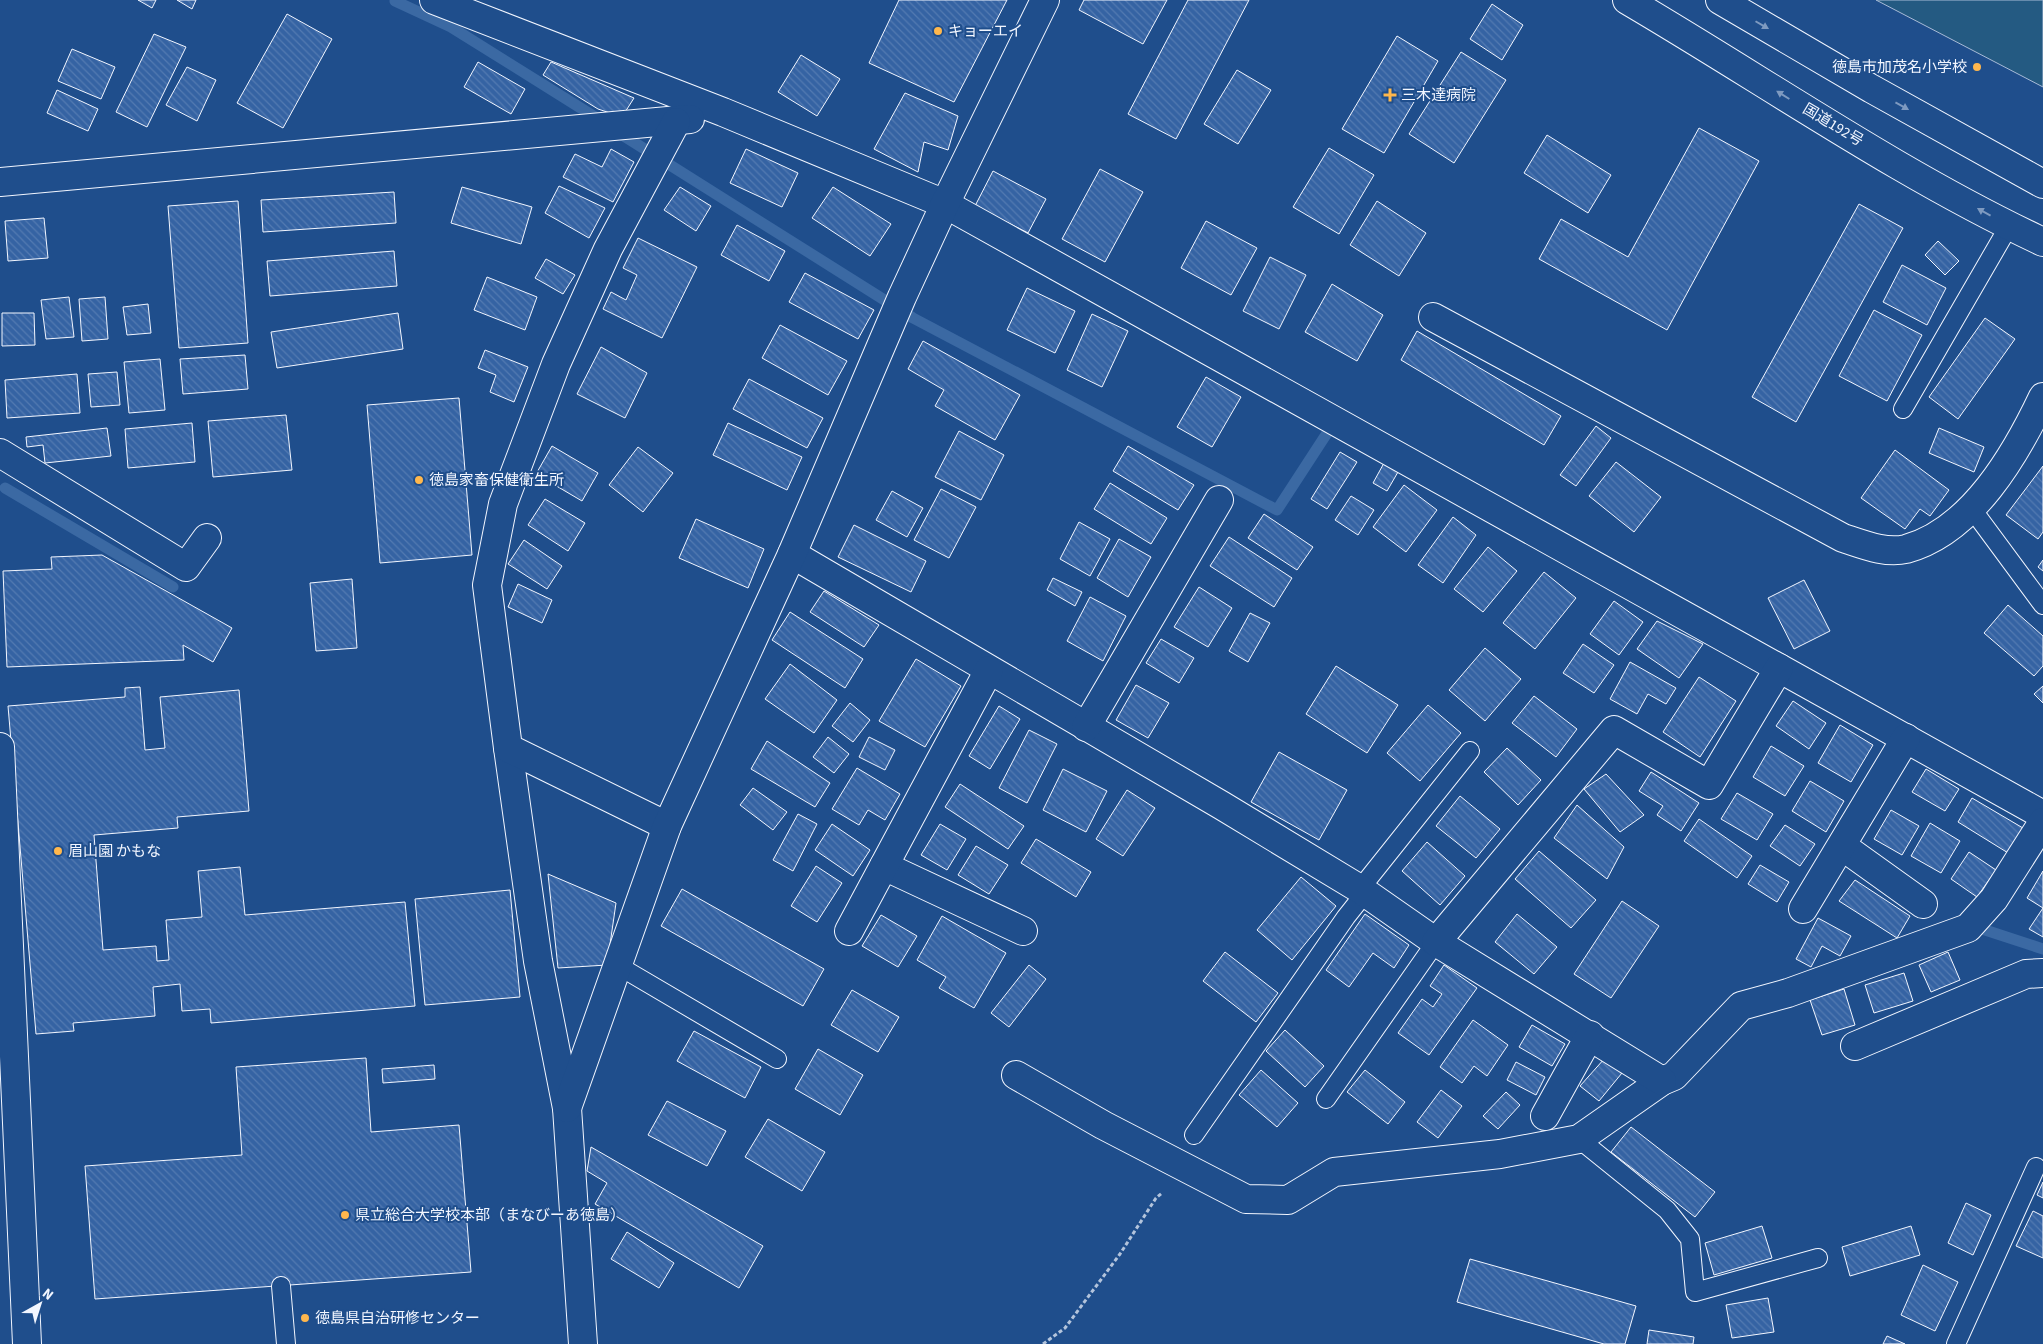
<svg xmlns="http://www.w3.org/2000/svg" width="2043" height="1344" font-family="'Source Sans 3','Noto Sans JP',sans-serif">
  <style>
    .green { fill: #245a82; stroke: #a8bbd7 }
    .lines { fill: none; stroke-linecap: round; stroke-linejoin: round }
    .stream { stroke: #3b69a3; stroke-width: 11 }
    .building { fill: url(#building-back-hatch); stroke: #f2f6ff }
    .service-casing { stroke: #f2f6ff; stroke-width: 20 }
    .minor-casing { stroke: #f2f6ff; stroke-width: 30 }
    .trunk-casing { stroke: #f2f6ff; stroke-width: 30 }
    .path { stroke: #b3c4dc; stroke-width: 3; stroke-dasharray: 4 2.5; stroke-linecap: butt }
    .service { stroke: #1f4e8c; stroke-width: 18 }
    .minor { stroke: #1f4e8c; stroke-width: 28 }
    .trunk { stroke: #1f4e8c; stroke-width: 28 }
    .oneway { fill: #7e9ac0 }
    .poi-dot { fill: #ffb74d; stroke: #1f4e8c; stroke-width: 2 }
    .labels { text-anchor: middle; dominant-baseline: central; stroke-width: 4; stroke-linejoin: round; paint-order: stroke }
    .poi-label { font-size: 15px; fill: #f2f6ff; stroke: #1f4e8c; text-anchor: start }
    .street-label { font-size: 15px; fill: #f2f6ff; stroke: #1f4e8c }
  </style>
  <defs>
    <pattern id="building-back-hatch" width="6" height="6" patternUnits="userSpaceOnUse" patternTransform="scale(1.25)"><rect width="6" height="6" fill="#3563a3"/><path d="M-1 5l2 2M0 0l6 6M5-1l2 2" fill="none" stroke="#537ab1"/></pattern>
  </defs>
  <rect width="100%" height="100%" fill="#1f4e8c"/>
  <!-- green -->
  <polygon class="green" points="1876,0 2043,0 2043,87"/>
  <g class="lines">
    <!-- stream -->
    <g class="stream">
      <polyline points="395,1 451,27 603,122"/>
      <polyline points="616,131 913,318 1277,510 1331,427"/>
      <polyline points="5,488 173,587"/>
      <polyline points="1979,928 2043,949"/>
    </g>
  </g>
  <!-- building -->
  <g class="building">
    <polygon points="138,0 156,0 152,8"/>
    <polygon points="177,0 196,0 192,9"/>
    <polygon points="899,0 1007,0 954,102 869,63"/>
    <polygon points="1084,0 1167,0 1143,44 1079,10"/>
    <polygon points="1188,0 1249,0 1176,139 1128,114"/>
    <polygon points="1492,4 1523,25 1502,60 1470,39"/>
    <polygon points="287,14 332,39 283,128 237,103"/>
    <polygon points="154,34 186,47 147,127 116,112"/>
    <polygon points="1397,36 1438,61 1384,153 1342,129"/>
    <polygon points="72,49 115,67 101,99 58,81"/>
    <polygon points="1461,52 1506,80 1454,163 1409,134"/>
    <polygon points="801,55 840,79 817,116 778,92"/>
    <polygon points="478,62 525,89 511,114 464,87"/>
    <polygon points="551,62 634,98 622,117 598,109 543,75"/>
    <polygon points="187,67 216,80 197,121 166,105"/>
    <polygon points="1237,70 1271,90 1238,144 1204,124"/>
    <polygon points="57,90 98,109 88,131 47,113"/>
    <polygon points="905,93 958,116 948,150 924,142 918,172 874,149"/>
    <polygon points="1699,128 1759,161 1667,330 1539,259 1561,219 1628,257"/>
    <polygon points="1547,135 1611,175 1588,213 1524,173"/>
    <polygon points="1329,148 1374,175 1339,234 1293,207"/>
    <polygon points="611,149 634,162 613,202 563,177 575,154 602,167"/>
    <polygon points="746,149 798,173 782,207 730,183"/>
    <polygon points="1100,169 1143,192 1105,262 1062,239"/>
    <polygon points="993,171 1046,199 1028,233 975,206"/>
    <polygon points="559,186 605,208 589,238 545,213"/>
    <polygon points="462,187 532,207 521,244 451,223"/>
    <polygon points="680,187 711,206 696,231 664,210"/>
    <polygon points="833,187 891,224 870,256 812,218"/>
    <polygon points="394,192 396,223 263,232 261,200"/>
    <polygon points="238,201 248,343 179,348 168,206"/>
    <polygon points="1377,201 1426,233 1399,276 1350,245"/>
    <polygon points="1859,204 1903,228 1796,422 1752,397"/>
    <polygon points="44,218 48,258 8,261 5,221"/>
    <polygon points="1206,221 1257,248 1231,295 1181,268"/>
    <polygon points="737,225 785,251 769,281 721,255"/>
    <polygon points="638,238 697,267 662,338 603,309 611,292 626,300 637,275 623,268"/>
    <polygon points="1938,241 1959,261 1945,275 1925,255"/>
    <polygon points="394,251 397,286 270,296 267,261"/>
    <polygon points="1270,257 1306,275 1279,329 1243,311"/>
    <polygon points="546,259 575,275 563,294 535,278"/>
    <polygon points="1902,265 1946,288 1927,325 1883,302"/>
    <polygon points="805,273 874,310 858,339 789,302"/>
    <polygon points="487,277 537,297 525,330 474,310"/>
    <polygon points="1332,284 1383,315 1357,361 1305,332"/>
    <polygon points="1027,288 1075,311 1055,353 1007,330"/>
    <polygon points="69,297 74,337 46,339 41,300"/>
    <polygon points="105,297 108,339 82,341 79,299"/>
    <polygon points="148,304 151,333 127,335 123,307"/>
    <polygon points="1874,310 1922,335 1887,401 1839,376"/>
    <polygon points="2,313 34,313 35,345 2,346"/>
    <polygon points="398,313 403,349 277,368 271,332"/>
    <polygon points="1092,314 1128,331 1102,387 1067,370"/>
    <polygon points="1985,318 2015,339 1958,419 1929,397"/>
    <polygon points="780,325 847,361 828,395 762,358"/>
    <polygon points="1417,331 1561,416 1544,445 1401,360"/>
    <polygon points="923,341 1020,395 995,440 935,406 944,390 908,369"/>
    <polygon points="601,347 647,373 625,418 577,394"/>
    <polygon points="485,350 528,367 514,402 490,392 496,375 478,368"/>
    <polygon points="245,355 248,389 183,394 180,359"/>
    <polygon points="160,359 165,410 129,413 124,362"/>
    <polygon points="117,372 120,405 91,407 88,374"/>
    <polygon points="77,374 80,413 7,418 5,380"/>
    <polygon points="1206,377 1241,397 1212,447 1177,427"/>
    <polygon points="749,379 823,418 807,448 733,409"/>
    <polygon points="459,398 472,555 380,563 367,405"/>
    <polygon points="286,415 292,470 213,477 208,421"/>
    <polygon points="192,423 195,462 128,468 125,429"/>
    <polygon points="728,423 802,457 787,490 713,455"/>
    <polygon points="1596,426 1611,438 1576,486 1560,475"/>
    <polygon points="107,428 111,456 45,463 43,445 27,447 26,437"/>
    <polygon points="1939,428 1984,447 1974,472 1929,453"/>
    <polygon points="959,431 1004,455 981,500 935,477"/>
    <polygon points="552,446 598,473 582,501 536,474"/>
    <polygon points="1128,446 1194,485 1178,510 1113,471"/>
    <polygon points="638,447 673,473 643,512 609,485"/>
    <polygon points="1895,450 1949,490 1930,516 1920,509 1905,529 1861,498"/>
    <polygon points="1340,452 1357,462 1327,509 1311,499"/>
    <polygon points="1616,462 1661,497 1634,532 1589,496"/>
    <polygon points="1384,463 1398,472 1387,491 1373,483"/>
    <polygon points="2043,466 2043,532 2038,539 2006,515"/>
    <polygon points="1110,483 1167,518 1151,544 1094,509"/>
    <polygon points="1404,485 1437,510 1406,552 1373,527"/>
    <polygon points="941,489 976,507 949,558 914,540"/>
    <polygon points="892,491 923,508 907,537 876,520"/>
    <polygon points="1351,496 1374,510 1358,535 1335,520"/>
    <polygon points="545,499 585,523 568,551 528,525"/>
    <polygon points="1264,514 1313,547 1297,570 1248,538"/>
    <polygon points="1453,517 1476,535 1443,583 1418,565"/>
    <polygon points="696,519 764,549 748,588 679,558"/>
    <polygon points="1079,522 1110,539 1090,576 1060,559"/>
    <polygon points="854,525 926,561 911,592 838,557"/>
    <polygon points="1229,537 1292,578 1274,607 1210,566"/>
    <polygon points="1119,539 1151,557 1128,597 1097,578"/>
    <polygon points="524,540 562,566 547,589 508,564"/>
    <polygon points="1488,547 1517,571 1483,612 1454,589"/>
    <polygon points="102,555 232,628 213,662 183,645 184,660 7,667 3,571 52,569 51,557"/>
    <polygon points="2043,560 2043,571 2038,567"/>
    <polygon points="1544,572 1576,598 1535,649 1503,623"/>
    <polygon points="1053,578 1082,592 1075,606 1047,590"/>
    <polygon points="352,579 357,648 316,651 310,583"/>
    <polygon points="1804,580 1830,631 1794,649 1768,598"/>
    <polygon points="518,584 552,600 542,623 508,607"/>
    <polygon points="1199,587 1232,608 1208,647 1174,627"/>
    <polygon points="824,591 879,625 864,647 810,612"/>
    <polygon points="1090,597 1126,616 1103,661 1067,641"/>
    <polygon points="1614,601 1643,622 1619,655 1590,634"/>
    <polygon points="2008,605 2043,636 2043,666 2034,676 1984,633"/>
    <polygon points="790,612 863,659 845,688 772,640"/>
    <polygon points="1250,613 1270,623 1248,662 1229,651"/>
    <polygon points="1657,621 1703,644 1679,678 1637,649"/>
    <polygon points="1161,639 1194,658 1179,683 1146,663"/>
    <polygon points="1583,644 1614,665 1594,693 1563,673"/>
    <polygon points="1485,648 1521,679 1485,721 1449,690"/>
    <polygon points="916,659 961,686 925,747 879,721"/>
    <polygon points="1630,662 1676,688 1666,704 1648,694 1637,714 1610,699"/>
    <polygon points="790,664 837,700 814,733 765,699"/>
    <polygon points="1336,666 1398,705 1367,753 1306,714"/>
    <polygon points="1699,677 1736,701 1700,757 1663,732"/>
    <polygon points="1136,685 1169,703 1148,738 1116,720"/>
    <polygon points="2043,686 2043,703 2034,694"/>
    <polygon points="140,687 145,750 165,748 160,697 239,690 249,811 177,817 178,828 94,835 103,950 156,946 157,961 169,960 166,920 202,917 198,871 240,867 245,915 405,902 415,1006 211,1023 210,1009 182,1011 180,984 153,987 155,1016 73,1023 74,1031 36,1034 8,706 125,697 125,688"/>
    <polygon points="1534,696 1577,729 1556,757 1512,723"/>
    <polygon points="1793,701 1826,723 1809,749 1776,726"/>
    <polygon points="850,703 870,720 853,742 832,726"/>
    <polygon points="1428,705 1461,733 1420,781 1387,753"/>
    <polygon points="999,706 1020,719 990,769 969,756"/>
    <polygon points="1840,725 1873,745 1851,782 1818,763"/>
    <polygon points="1029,730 1057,744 1027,803 999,788"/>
    <polygon points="828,737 849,754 834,773 813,757"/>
    <polygon points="869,737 895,750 885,770 859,757"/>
    <polygon points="767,741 830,783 815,807 751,769"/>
    <polygon points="1771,746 1804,766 1785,796 1753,777"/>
    <polygon points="1507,748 1541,780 1518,805 1484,772"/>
    <polygon points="1279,752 1347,790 1319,840 1251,802"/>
    <polygon points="857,768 900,794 885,820 868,810 859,825 832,809"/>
    <polygon points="1063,769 1107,791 1086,832 1043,810"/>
    <polygon points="1926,769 1959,789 1945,811 1912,792"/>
    <polygon points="1651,772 1699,803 1681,831 1657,815 1663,806 1639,791"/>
    <polygon points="1606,774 1644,815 1620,832 1584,789"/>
    <polygon points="1810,781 1844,801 1826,832 1792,811"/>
    <polygon points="960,784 1024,826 1008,849 945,807"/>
    <polygon points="753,788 787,812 773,830 740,805"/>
    <polygon points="1127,790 1155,808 1123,856 1096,839"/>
    <polygon points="1737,793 1773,814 1757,840 1721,819"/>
    <polygon points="1460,796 1500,829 1476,858 1436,826"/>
    <polygon points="1972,798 2028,831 2013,856 1958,822"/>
    <polygon points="1577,805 1624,847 1607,879 1554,838"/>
    <polygon points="1891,810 1919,826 1902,855 1874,839"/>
    <polygon points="798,814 817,824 793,871 773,860"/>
    <polygon points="1699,819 1752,856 1737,878 1684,841"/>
    <polygon points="1930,823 1960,841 1941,873 1911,856"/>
    <polygon points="832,824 870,850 853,876 815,850"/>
    <polygon points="940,824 966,839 947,870 921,855"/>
    <polygon points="1785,825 1815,844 1800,866 1770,846"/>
    <polygon points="1036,839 1091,872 1076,897 1021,863"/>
    <polygon points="1427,842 1465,876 1440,905 1402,871"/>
    <polygon points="976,846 1008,865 989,894 958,875"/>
    <polygon points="1539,851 1596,900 1571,928 1515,879"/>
    <polygon points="1969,852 1996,870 1977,897 1951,879"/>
    <polygon points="1760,865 1789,882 1777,902 1748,884"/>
    <polygon points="816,866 842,883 817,922 791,906"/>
    <polygon points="2043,871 2043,937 2029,929 2043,908 2027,898"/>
    <polygon points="548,874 616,903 607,965 558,968"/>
    <polygon points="1301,877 1336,906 1292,960 1257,930"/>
    <polygon points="1855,880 1910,916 1897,938 1839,901"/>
    <polygon points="682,889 824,969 803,1006 661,926"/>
    <polygon points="510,890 520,997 425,1005 415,899"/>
    <polygon points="1622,901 1659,926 1611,998 1574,974"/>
    <polygon points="1365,914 1409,945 1394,968 1373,953 1349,987 1326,970"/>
    <polygon points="1517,914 1557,947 1534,974 1495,942"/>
    <polygon points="881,915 917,936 898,967 862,946"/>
    <polygon points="942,916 1006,953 974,1008 939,988 946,977 917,960"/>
    <polygon points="1818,918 1851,936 1840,956 1822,946 1811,967 1796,959"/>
    <polygon points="1225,952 1278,993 1256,1022 1203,981"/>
    <polygon points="1948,952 1960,980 1931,992 1919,965"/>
    <polygon points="1029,965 1046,979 1009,1027 991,1013"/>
    <polygon points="1444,965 1477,988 1429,1055 1398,1033 1422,999 1433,1007 1442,994 1430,986"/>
    <polygon points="1904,973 1913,1001 1874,1013 1865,985"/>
    <polygon points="1844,989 1855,1025 1822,1035 1810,1000"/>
    <polygon points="852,990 899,1017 878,1052 831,1025"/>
    <polygon points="1473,1020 1508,1045 1487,1076 1474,1066 1462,1083 1440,1067"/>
    <polygon points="1532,1025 1565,1044 1552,1066 1519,1047"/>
    <polygon points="1285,1030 1324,1066 1305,1087 1266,1051"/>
    <polygon points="694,1031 761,1067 745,1098 677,1061"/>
    <polygon points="818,1049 863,1075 840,1115 795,1089"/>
    <polygon points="366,1058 371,1132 459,1125 471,1272 95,1299 85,1166 242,1155 236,1067"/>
    <polygon points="1605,1058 1622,1073 1599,1101 1580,1086"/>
    <polygon points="1516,1062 1545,1077 1536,1095 1507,1080"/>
    <polygon points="434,1065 435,1079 383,1083 382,1069"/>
    <polygon points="1261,1070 1298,1103 1277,1127 1239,1095"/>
    <polygon points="1365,1070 1405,1102 1388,1124 1347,1092"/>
    <polygon points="1441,1090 1462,1106 1438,1138 1417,1122"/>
    <polygon points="1506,1092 1520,1105 1498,1129 1483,1116"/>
    <polygon points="667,1101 726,1131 707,1166 648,1135"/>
    <polygon points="768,1119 825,1152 802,1191 745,1157"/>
    <polygon points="1631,1127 1715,1192 1695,1217 1611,1152"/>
    <polygon points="591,1147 763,1246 739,1288 595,1204 607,1183 587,1171"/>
    <polygon points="2043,1182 2043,1198 2037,1195"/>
    <polygon points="1966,1203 1991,1215 1973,1255 1948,1243"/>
    <polygon points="2033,1211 2043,1216 2043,1258 2016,1246"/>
    <polygon points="1762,1226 1772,1258 1714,1275 1705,1243"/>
    <polygon points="1911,1226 1920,1255 1850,1276 1842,1247"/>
    <polygon points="627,1232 674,1263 659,1288 611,1259"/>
    <polygon points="1470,1259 1636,1306 1625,1344 1604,1344 1457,1302"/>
    <polygon points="1923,1265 1958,1282 1935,1331 1901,1315"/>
    <polygon points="1768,1298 1774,1332 1732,1338 1726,1305"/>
    <polygon points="1649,1330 1694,1337 1693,1344 1647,1344"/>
    <polygon points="1887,1336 1905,1344 1883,1344"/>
  </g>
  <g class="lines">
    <defs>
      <g id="service">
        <polyline points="1903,409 2009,226"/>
        <polyline points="1972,509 2043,605"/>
        <polyline points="1360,889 1470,751"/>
        <polyline points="617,965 777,1059"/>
        <polyline points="1326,1099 1436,942"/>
        <polyline points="1194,1135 1346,917 1365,893"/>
        <polyline points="1579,1139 1667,1210 1690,1239 1695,1292 1818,1258"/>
        <polyline points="281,1286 286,1344"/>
        <polyline points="1956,1344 2036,1167"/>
      </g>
      <g id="minor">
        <polyline points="434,0 723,112 945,204 2043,815"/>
        <polyline points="0,182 690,119"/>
        <path d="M1433,317l410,221c19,6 42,16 63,11 66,-18 110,-95 137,-152"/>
        <polyline points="0,453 186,567 207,538"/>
        <polyline points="792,554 1221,805 1360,889 1436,942"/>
        <polyline points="1086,727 1219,500"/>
        <polyline points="0,747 27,1344"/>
        <polyline points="508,748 538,961 567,1108 583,1344"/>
        <polyline points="667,826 508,748 487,585 503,504 556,364 608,249 676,122"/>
        <polyline points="1842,846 1923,904"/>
        <polyline points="884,866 1023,931"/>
        <polyline points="1803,909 1906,738"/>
        <polyline points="849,931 989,670"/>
        <polyline points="1855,1046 2026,974 2043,973"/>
        <polyline points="1016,1075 1103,1125 1246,1199 1288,1200 1334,1172 1500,1154 1579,1139 1662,1081 1674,1076 1741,1006 1788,993 1968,928 1994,899 2043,822"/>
        <polyline points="1662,1081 1436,942 1614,730 1709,785 1779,668"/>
        <polyline points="567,1108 667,826 792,554 902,297 945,204 1045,0"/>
        <polyline points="1545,1116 1590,1035"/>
      </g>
      <g id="trunk">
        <path d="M1627,0c138,81 271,174 416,242"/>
        <polyline points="1720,0 1872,89 2043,184"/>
      </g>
    </defs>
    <!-- service casing -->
    <use href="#service" class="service-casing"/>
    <!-- minor casing -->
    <use href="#minor" class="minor-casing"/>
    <!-- trunk casing -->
    <use href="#trunk" class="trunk-casing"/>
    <!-- path -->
    <polyline class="path" points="1043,1344 1065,1328 1120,1254 1156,1198 1162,1193"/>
    <!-- service -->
    <use href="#service" class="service"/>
    <!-- minor -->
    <use href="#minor" class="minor"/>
    <!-- trunk -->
    <use href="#trunk" class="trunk"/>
  </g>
  <!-- one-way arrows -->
  <defs><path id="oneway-solid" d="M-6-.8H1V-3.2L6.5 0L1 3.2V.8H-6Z" transform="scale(1.25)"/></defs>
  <g class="oneway">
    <use href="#oneway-solid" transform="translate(1762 25) rotate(30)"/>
    <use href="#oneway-solid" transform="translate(1783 95) rotate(-148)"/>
    <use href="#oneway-solid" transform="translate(1902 106) rotate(29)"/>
    <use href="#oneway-solid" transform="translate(1984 212) rotate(-151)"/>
  </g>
  <!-- markers -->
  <g class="poi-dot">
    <circle cx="938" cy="31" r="5"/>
    <circle cx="1977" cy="67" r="5"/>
    <path d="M1387.5 87.5h5v5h5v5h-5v5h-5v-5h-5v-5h5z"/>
    <circle cx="419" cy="480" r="5"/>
    <circle cx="58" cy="851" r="5"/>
    <circle cx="345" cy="1215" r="5"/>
    <circle cx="305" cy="1318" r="5"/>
  </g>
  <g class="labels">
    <!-- poi labels -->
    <g class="poi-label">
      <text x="948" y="31">キョーエイ</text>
      <text x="1967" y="67" text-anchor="end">徳島市加茂名小学校</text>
      <text x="1401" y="95">三木達病院</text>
      <text x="429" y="480">徳島家畜保健衛生所</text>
      <text x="68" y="851">眉山園 かもな</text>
      <text x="355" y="1215">県立総合大学校本部（まなびーあ徳島）</text>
      <text x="315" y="1318">徳島県自治研修センター</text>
    </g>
    <!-- street labels -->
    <g class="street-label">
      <text transform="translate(1833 125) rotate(31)">国道192号</text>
    </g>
  </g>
  <!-- north arrow -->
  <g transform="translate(40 1304) rotate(39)" stroke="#1f4e8c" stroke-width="4" paint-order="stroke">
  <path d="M0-4L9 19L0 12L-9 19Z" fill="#f2f6ff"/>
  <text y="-8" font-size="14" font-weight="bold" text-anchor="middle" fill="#f2f6ff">N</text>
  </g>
</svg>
